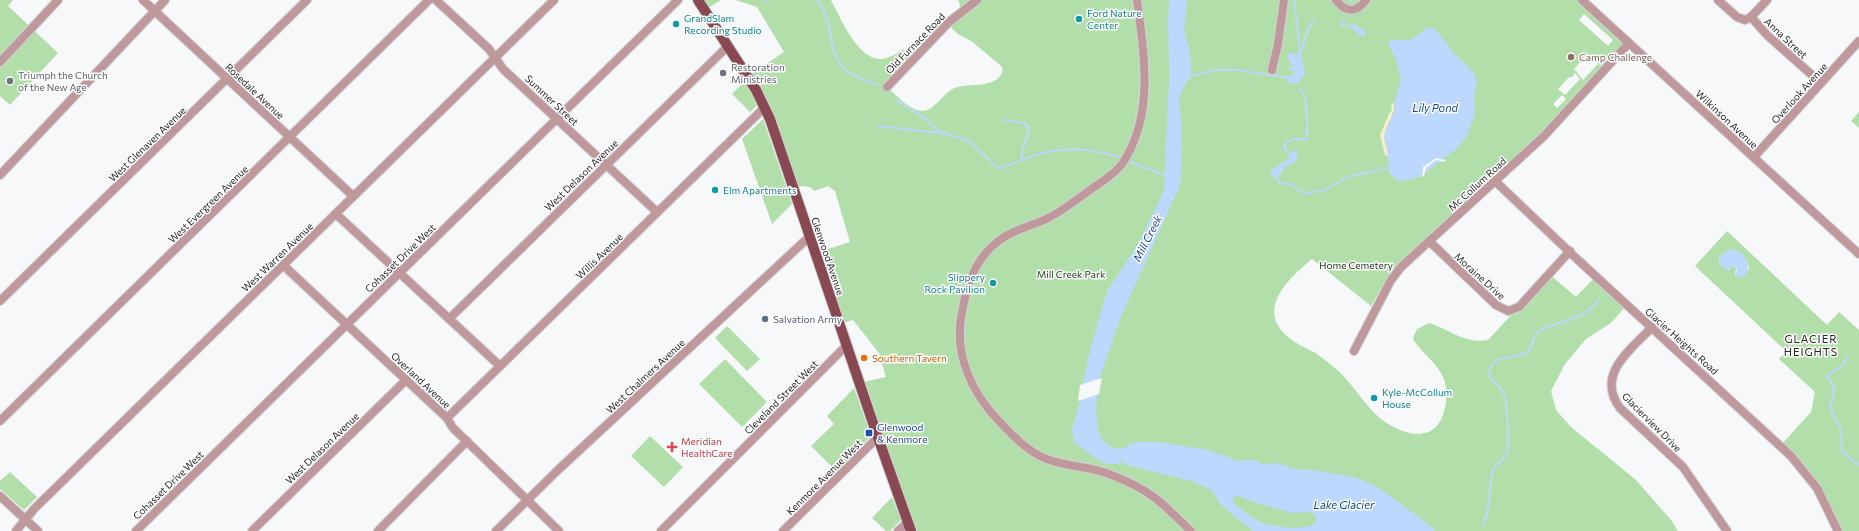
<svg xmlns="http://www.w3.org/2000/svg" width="1859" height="531" font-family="Commissioner,sans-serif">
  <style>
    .green { fill: #b2dfa9; fill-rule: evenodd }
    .sand { fill: #f8eec9 }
    .water { fill: #bcd8ff; fill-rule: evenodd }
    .pier { fill: #f6f8fa }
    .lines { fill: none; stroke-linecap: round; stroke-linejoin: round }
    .stream { stroke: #bcd8ff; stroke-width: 2 }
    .minor-casing { stroke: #d1d2d4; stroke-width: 10 }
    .major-casing { stroke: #d1d2d4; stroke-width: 12 }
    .minor { stroke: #bf989c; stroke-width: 8 }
    .major { stroke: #894952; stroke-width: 10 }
    .culture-dot { fill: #0f9aa8; stroke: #fff; stroke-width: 1.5 }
    .education-dot { fill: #8d6e63; stroke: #fff; stroke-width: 1.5 }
    .worship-dot { fill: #6b7280; stroke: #fff; stroke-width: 1.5 }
    .service-dot { fill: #5c6f8a; stroke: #fff; stroke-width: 1.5 }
    .food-dot { fill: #e8710a; stroke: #fff; stroke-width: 1.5 }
    .transit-dot { fill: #1a4fb4; stroke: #fff; stroke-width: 1.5 }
    .health-dot { fill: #e0444e; stroke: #fff; stroke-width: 1.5 }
    .labels { text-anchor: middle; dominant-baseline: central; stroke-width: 3; stroke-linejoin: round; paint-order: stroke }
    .culture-label { font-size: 10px; fill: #0d838f; stroke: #fff; text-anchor: start }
    .street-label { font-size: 10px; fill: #272728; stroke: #fff }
    .education-label { font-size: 10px; fill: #785e54; stroke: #fff; text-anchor: start }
    .worship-label { font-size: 10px; fill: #5b616d; stroke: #fff; text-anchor: start }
    .park-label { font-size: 10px; fill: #163a0f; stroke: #fff }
    .service-label { font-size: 10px; fill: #4e5e75; stroke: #fff; text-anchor: start }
    .food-label { font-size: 10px; fill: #c56008; stroke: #fff; text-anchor: start }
    .transit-label { font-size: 10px; fill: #164399; stroke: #fff; text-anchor: start }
    .health-label { font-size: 10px; fill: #be3a42; stroke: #fff; text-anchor: start }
    .water-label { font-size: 11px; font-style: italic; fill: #0e4790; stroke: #fff }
    .neighbourhood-label { font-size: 11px; letter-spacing: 1px; fill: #272728; stroke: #fff }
  </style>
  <rect width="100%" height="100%" fill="#f6f8fa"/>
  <!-- green -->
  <g class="green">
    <polygon points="0,0 13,0 8,6 58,53 10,105 0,96"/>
    <polygon points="698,0 721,0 705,10"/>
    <path d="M735,0h96c9,17 27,61 51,59 8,-1 15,-6 22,-10l10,9 -27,29c9,8 23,24 36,24 14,-1 20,-21 35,-24 14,-4 41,2 45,-18l-3,-4 -29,-24 -13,-7 -11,-10 15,-13 -4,-11h624l47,43 -67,74 -165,155 -4,-4 -22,38 -59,-47c-22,18 -56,49 -26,76 9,9 21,13 31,19 7,5 13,10 19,15 20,17 31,43 54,56 10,6 24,11 35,8 20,-4 24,-35 20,-51 -5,-17 -21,-27 -31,-41l-1,-3 4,-9 12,-6c22,7 35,21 59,17l61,-66 27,23 20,-21 31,29 -16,18 -25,16 -21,25 -14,27 5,19 15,17 65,53 35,40 7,11h-767l-52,-148 27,-6 -7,-24 -26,-33 -14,4 -24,-71 35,-11 -15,-51 -7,-5 -14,5 -4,-4 -8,-1 -9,3 -45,-113 36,-24 -27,-45zM1584,14l29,26 -5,6 -29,-26zM1587,54l11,10 -15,16 -9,-11zM1575,73l5,6 -15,16 -7,-6 11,-12 2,1zM1562,95l4,4 -9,9 -4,-4z"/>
    <polygon points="744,82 758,104 750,112 732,94"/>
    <polygon points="1859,112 1859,128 1851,121"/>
    <polygon points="763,119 792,204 772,224 742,139"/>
    <path d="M1727,231l100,94 12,-13 20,18v201h-21l-14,-30 -43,-56 30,-33 4,-20 -36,-33 7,-8 -91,-85zM1733,249c9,4 15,10 16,20l-14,7 1,-9h-4l-3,3 -9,-6 -1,-5z"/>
    <polygon points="727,326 760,359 747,371 715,338"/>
    <polygon points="725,359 767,402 742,427 699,384"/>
    <polygon points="854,388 871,436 836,471 811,446 834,424 827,416"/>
    <polygon points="650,436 683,467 664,487 631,456"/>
    <polygon points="10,472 37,497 24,510 0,489 0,481"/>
    <polygon points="892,497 901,520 890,531 886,531 872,518"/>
  </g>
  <!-- sand -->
  <path class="sand" d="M1394,103c2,11 -8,20 -9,31 -2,7 3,14 3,22l-3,-1 -5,-20 10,-23 2,-1 -1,-7z"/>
  <!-- water -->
  <g class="water">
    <path d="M1169,0h18l-3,30 6,22 1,19 -1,5 -10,18 -1,7 2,20 1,30 -2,34 -60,134 -21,61 -3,24 1,22 5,14 12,9 10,-1 6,-4 8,-2h20l50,8 31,11 16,-1 7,4 15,-1 18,6 18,1 41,7 17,7 9,5 47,34 8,8h-182l-32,-26 -7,-12 -5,-4 -15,-7 -67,-17 -4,-4h-3l1,3h-12l-10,-3 -25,-19 -2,-13 7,-24 9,-47 19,-67 30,-45 27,-55 5,-114 -1,-58zM1236,495l17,7 39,11 19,-1 5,5v6c-12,8 -46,5 -60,-3 -8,-5 -14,-11 -23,-16v-6z"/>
    <polygon points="1351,24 1356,25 1366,32 1365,36 1359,35 1351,27"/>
    <polygon points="1428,27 1436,30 1452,51 1474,73 1477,81 1474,96 1475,113 1466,138 1455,150 1421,176 1410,180 1398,181 1389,173 1388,154 1384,138 1385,132 1395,109 1394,103 1401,80 1396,59 1388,44 1390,40 1411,40"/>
    <polygon points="1300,48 1305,74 1298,83 1289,84 1286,79 1295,72 1288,69 1292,66 1287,55 1291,52 1296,56"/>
    <polygon points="1293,151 1296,151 1298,155 1295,162 1285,167 1278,178 1272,177 1270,171 1288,159"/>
    <path d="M1730,249c22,1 24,34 5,27l2,-7 -2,-3 -8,5 -7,-7 -1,-7z"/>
  </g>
  <!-- pier -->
  <g class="pier">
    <polygon points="1436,158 1446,160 1444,162 1436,160 1426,168 1424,176 1422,177 1423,167"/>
    <polygon points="1102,378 1099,394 1078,401 1080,385"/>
  </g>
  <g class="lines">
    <!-- stream -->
    <g class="stream">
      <path d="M816,0c21,21 7,51 32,72 8,6 20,9 29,13"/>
      <polyline points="1294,0 1300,50"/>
      <polyline points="765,2 767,0"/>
      <polyline points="1351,2 1352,0"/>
      <polyline points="1345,19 1341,23 1341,25 1351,26"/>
      <polyline points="1301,52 1308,29 1314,20"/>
      <polyline points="1188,77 1214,70 1236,70 1290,78"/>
      <path d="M896,100l27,17 15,14 31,10 29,27c10,-1 22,-8 32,-11 32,-11 60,-10 91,1"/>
      <path d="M1003,120l21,3 5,5c-1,11 -9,21 -7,31"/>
      <polyline points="879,126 946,134"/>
      <path d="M1291,155l-6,-6v-5l7,-5h14c3,-11 1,-20 0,-31 -1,-8 2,-12 -7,-19"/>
      <polyline points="1127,161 1165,175"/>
      <polyline points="1276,179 1280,183 1290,184 1303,193 1308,193 1325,190 1347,177 1388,168"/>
      <polyline points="1848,356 1842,366 1826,376 1833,384 1834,389 1830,408 1841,431 1842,452 1859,465"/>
      <path d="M1483,525l4,-11 5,-42c3,-8 11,-11 15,-19 2,-6 0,-49 -2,-56 -3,-9 -8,-13 -15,-19 -5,-24 24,-19 35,-25 11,-5 5,-16 14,-22 18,-10 50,-12 60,-32"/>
    </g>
    <defs>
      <g id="minor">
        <polyline points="143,0 353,196"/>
        <polyline points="436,0 489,49 503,69 657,212"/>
        <path d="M1137,0c7,54 18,115 -15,164 -8,11 -21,18 -32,26 -13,9 -26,20 -40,27 -11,6 -23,9 -34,14 -38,16 -49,50 -55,87 -6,38 11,75 37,102 13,14 31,33 49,39 20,8 42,7 62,15 16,6 33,14 46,24 13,10 24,22 36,33"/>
        <path d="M1336,0c10,13 20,13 30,0"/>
        <polyline points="1582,0 1859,254"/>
        <polyline points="1718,0 1737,17 1745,20 1751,17 1767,0"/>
        <polyline points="1751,17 1767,35 1821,83"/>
        <polyline points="0,62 58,0"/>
        <polyline points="1272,70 1278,44 1284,0"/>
        <polyline points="887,87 949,22 977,0"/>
        <polyline points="1754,157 1859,41"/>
        <polyline points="0,175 165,0"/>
        <polyline points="1495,181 1577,259 1791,456 1817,488 1838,531"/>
        <polyline points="336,214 500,366"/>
        <polyline points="1429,241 1496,305 1508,311 1519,307 1570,251"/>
        <polyline points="283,265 447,418 453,428 559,531"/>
        <polyline points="0,301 307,0"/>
        <polyline points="449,319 728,46"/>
        <path d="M1652,327c-21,23 -57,47 -32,81l63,59 44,64"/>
        <polyline points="1354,351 1391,280 1401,267 1544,136 1629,43"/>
        <polyline points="447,418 765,107"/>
        <polyline points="0,421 429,0"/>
        <polyline points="0,496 38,531"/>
        <polyline points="16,531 34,509 554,0"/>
        <polyline points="136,531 678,0"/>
        <polyline points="252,531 406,380"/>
        <polyline points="378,531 467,441"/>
        <polyline points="496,531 558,470 809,237"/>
        <polyline points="661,531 846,346"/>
        <polyline points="783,531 878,437"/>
        <polyline points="898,531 908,522"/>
      </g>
      <polyline id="major" points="698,0 756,90 770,119 875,429 911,531"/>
    </defs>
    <!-- minor casing -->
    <use href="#minor" class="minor-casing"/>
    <!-- major casing -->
    <use href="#major" class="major-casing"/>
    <!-- minor -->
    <use href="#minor" class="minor"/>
    <!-- major -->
    <use href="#major" class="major"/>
  </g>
  <!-- markers -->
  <g class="culture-dot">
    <circle cx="1079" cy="19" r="4"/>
    <circle cx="676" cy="24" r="4"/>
    <circle cx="715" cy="190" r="4"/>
    <circle cx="993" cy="283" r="4"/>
    <circle cx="1374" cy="398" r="4"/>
  </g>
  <circle class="education-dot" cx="1571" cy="57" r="4"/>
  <g class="worship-dot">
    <circle cx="723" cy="73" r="4"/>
    <circle cx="10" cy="81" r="4"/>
  </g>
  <circle class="service-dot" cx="765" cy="319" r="4"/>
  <circle class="food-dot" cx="864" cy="358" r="4"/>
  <rect class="transit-dot" x="865" y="429" width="8" height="8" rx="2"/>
  <path class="health-dot" d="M670 441h4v4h4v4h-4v4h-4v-4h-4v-4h4z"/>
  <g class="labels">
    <!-- culture labels -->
    <g class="culture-label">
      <text x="1087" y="13">Ford Nature<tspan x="1087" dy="12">Center</tspan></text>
      <text x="684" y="18">GrandSlam<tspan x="684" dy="12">Recording Studio</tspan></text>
      <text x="723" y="190">Elm Apartments</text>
      <text x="985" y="277" text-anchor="end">Slippery<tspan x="985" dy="12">Rock Pavilion</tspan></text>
      <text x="1382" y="392">Kyle-McCollum<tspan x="1382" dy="12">House</tspan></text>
    </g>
    <!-- street labels -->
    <g class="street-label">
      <text transform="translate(1786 38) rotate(43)">Anna Street</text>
      <text transform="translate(915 43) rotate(-46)">Old Furnace Road</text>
      <text transform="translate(255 91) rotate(43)">Rosedale Avenue</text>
      <text transform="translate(1799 93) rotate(-48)">Overlook Avenue</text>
      <text transform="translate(552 100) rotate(43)">Summer Street</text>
      <text transform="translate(1727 119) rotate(43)">Wilkinson Avenue</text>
      <text transform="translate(147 144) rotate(-44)">West Glenaven Avenue</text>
      <text transform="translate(581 175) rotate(-44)">West Delason Avenue</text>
      <text transform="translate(1477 184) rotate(-42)">Mc Collum Road</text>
      <text transform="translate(208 204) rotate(-44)">West Evergreen Avenue</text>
      <text transform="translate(599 256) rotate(-44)">Willis Avenue</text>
      <text transform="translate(828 256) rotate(71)">Glenwood Avenue</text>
      <text transform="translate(277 257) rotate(-44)">West Warren Avenue</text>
      <text transform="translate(400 258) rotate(-44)">Cohasset Drive West</text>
      <text transform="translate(1480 276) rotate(42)">Moraine Drive</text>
      <text transform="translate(1682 341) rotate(42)">Glacier Heights Road</text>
      <text transform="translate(645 376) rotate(-43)">West Chalmers Avenue</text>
      <text transform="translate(421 380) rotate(43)">Overland Avenue</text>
      <text transform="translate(781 397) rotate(-45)">Cleveland Street West</text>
      <text transform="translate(1652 422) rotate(45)">Glacierview Drive</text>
      <text transform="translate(322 448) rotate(-44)">West Delason Avenue</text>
      <text transform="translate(824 477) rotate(-45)">Kenmore Avenue West</text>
      <text transform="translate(168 485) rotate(-44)">Cohasset Drive West</text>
    </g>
    <!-- education labels -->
    <g class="education-label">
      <text x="1579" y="57">Camp Challenge</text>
    </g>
    <!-- worship labels -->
    <g class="worship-label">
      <text x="731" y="67">Restoration<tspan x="731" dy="12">Ministries</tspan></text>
      <text x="18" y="75">Triumph the Church<tspan x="18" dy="12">of the New Age</tspan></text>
    </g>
    <!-- park labels -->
    <g class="park-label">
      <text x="1356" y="265">Home Cemetery</text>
      <text x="1071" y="274">Mill Creek Park</text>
    </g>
    <!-- service labels -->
    <g class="service-label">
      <text x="773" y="319">Salvation Army</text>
    </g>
    <!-- food labels -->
    <g class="food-label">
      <text x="872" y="358">Southern Tavern</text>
    </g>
    <!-- transit labels -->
    <g class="transit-label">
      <text x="877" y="427">Glenwood<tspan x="877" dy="12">&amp; Kenmore</tspan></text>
    </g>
    <!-- health labels -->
    <g class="health-label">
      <text x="681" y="441">Meridian<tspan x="681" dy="12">HealthCare</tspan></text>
    </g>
    <!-- water labels -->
    <g class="water-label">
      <text x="1435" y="107">Lily Pond</text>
      <text transform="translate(1147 238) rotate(-63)">Mill Creek</text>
      <text x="1344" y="504">Lake Glacier</text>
    </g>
    <!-- neighbourhood labels -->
    <g class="neighbourhood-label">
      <text x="1811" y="338">GLACIER<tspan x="1811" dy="13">HEIGHTS</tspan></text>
    </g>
  </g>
</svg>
